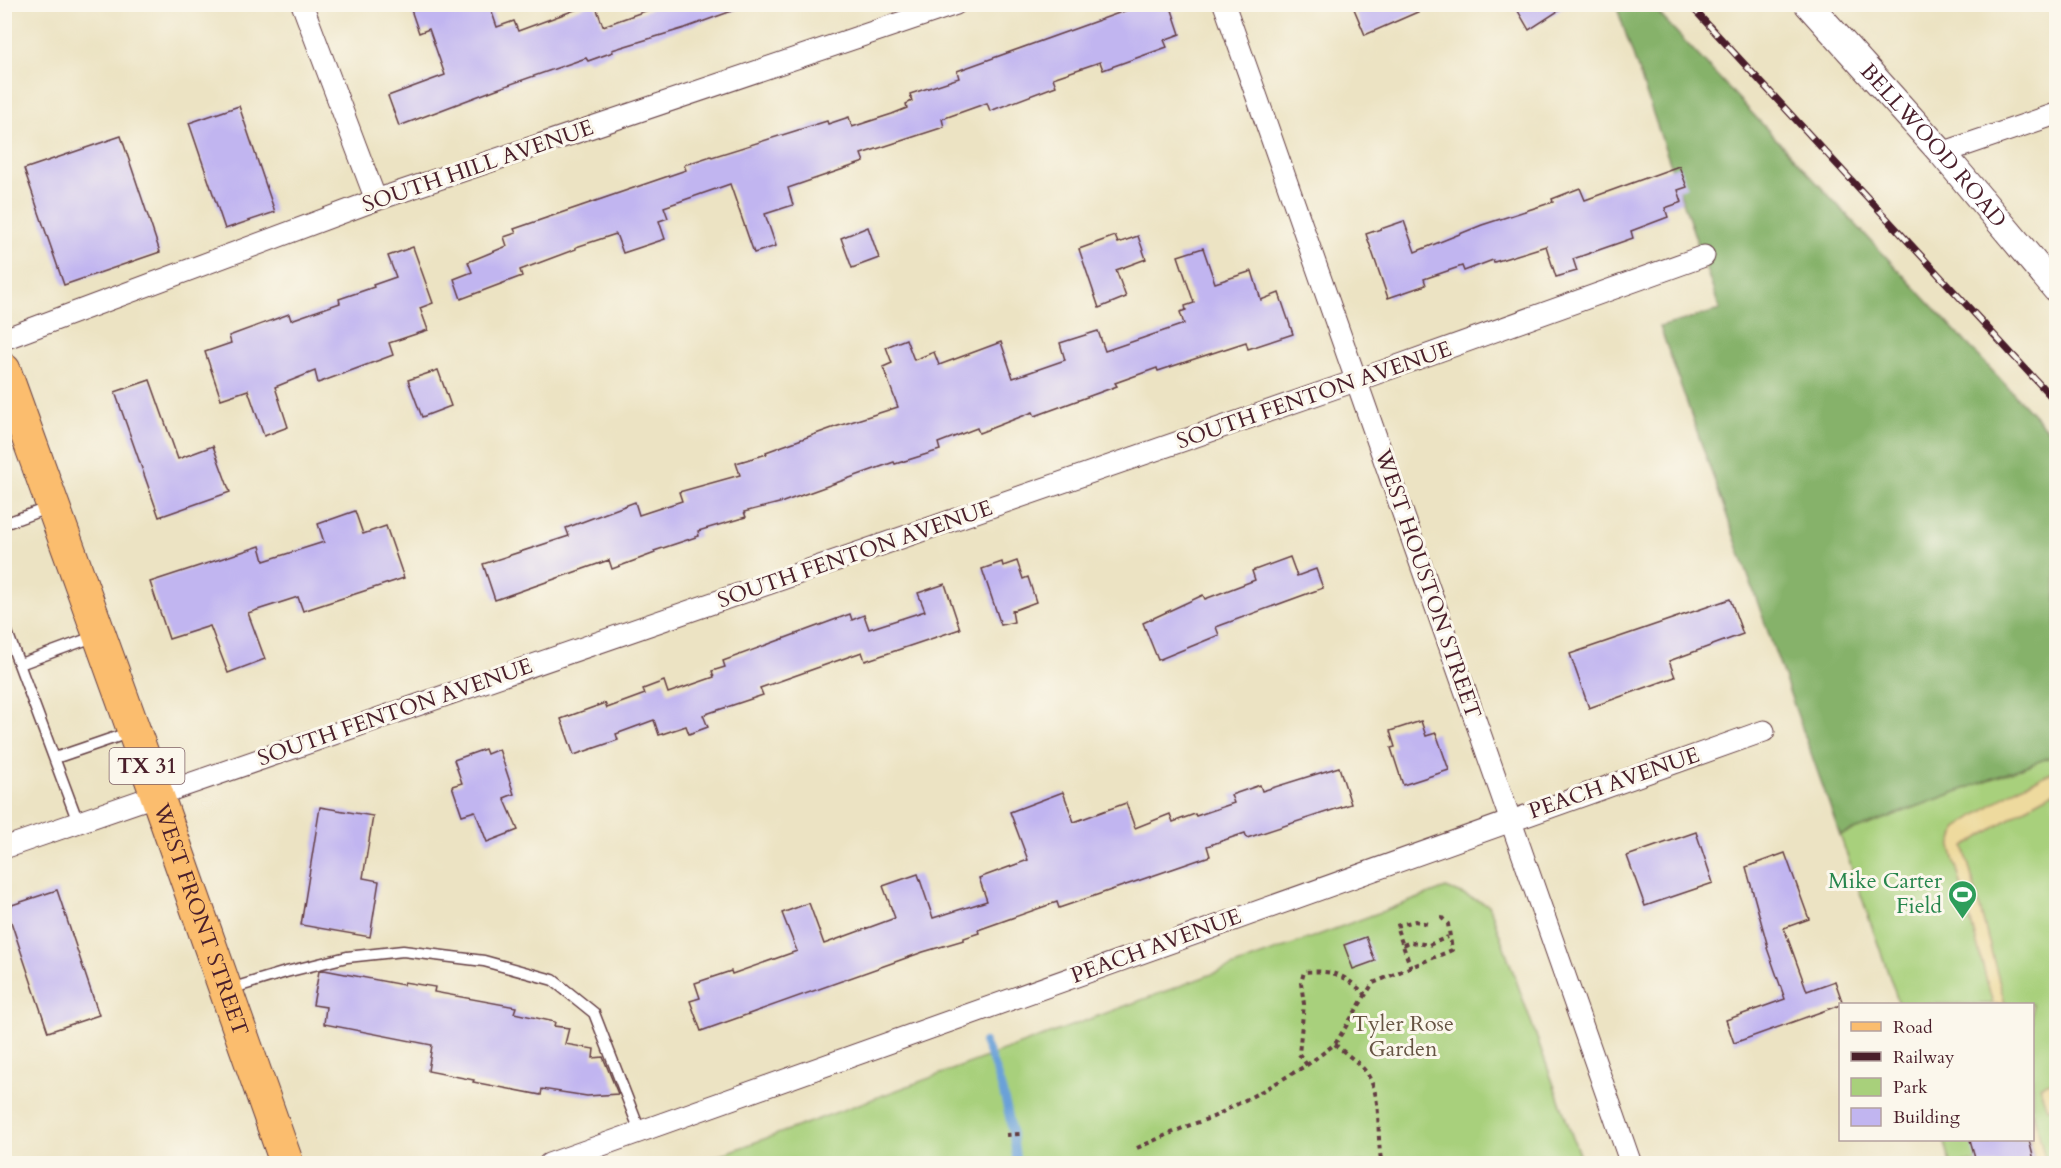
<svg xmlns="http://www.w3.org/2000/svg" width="2061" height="1168" font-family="Cardo,serif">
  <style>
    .green { fill: #a8d07b; stroke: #797853; stroke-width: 1.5 }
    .forest { fill: #86b26b; stroke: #68684b; stroke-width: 1.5 }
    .sand { fill: #eeda9e; stroke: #9c7c64; stroke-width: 1.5 }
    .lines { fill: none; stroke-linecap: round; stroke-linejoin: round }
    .stream { stroke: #6aa1d8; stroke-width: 8 }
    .building { fill: #c1b5f0 }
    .service-casing { stroke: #623c42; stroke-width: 13 }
    .minor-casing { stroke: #623c42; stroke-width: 23 }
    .tertiary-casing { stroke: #623c42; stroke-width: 29 }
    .primary-casing { stroke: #623c42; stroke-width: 35 }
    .path { stroke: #623c42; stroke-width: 4; stroke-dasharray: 4.5 4.5; stroke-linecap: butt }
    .service { stroke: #fff; stroke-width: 10 }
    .minor { stroke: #fff; stroke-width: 21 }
    .tertiary { stroke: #fff; stroke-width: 27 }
    .primary { stroke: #fbbd6e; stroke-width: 33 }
    .rail-casing { stroke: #4a1f2b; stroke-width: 7 }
    .rail { stroke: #fbf7ec; stroke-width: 4.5; stroke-dasharray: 14; stroke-linecap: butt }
    .labels { text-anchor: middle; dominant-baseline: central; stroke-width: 6; stroke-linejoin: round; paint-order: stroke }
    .shield { fill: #fbf7ec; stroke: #7f6065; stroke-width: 1.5 }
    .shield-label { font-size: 21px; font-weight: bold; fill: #4a1f2b }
    .street-label { font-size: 22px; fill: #4a1f2b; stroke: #fbf7ec }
    .leisure-label { font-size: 22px; fill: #27864d; stroke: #fbf7ec; text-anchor: end }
    .park-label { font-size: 22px; fill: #665443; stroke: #fbf7ec }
  </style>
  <rect width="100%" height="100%" fill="#fbf7ec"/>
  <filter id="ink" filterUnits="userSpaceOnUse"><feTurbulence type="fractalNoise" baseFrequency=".0167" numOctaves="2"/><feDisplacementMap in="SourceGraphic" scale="12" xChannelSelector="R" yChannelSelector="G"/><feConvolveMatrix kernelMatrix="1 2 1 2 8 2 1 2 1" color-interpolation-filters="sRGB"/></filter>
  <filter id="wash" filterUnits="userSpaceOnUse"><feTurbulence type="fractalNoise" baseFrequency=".008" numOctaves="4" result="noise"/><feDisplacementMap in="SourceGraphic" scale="24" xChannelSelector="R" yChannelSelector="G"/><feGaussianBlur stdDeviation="1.35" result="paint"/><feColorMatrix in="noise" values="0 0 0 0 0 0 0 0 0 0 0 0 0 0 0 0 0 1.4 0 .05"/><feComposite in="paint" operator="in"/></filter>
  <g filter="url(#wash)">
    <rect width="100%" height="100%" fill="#ece3c3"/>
    <!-- green -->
    <g class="green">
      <polygon points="2056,755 2056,1163 1951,1163 1944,1140 2032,1140 2032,1004 1899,1004 1840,835"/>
      <polygon points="1446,888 1489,905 1582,1163 696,1164"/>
    </g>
    <!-- forest -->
    <polygon class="forest" points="1616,5 1651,5 2056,439 2056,755 1840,835 1660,327 1720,310"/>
    <!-- sand -->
    <g class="sand">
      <polygon points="2056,771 2056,791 2034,803 1964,847 2005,1004 1993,1004 1951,847 1957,828 2017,788"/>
      <polygon points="2056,1080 2056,1105 2047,1108 2039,1086"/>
      <polygon points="2033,1110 2046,1163 2035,1163 2029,1140 2032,1140"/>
    </g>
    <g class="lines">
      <!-- stream -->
      <path class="stream" d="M984,1042c18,38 28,80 33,122"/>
    </g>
    <g id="blocks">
      <!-- building -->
      <g class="building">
        <polygon points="409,4 489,4 497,27 514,21 518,31 591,4 595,4 603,26 665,4 743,4 743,7 685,28 612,50 613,52 588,61 586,58 494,90 399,126 388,96 445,75 429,29 419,33"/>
        <polygon points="1144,4 1170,4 1180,34 1164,40 1167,47 1103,70 1100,62 1053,78 1056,86 990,111 987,103 942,119 944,127 861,154 864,162 788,188 793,205 765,214 776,246 754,253 730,184 664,207 668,218 659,221 665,239 623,253 616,234 576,247 576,249 520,270 522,276 461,299 454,279 472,272 468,262 507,246 504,237 516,233 514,229 686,170 684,165 711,156 712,157 827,121 828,124 849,117 852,127 892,114 907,108 906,104 912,101 910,94 959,78 957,71"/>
        <polygon points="1352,4 1436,4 1365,35"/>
        <polygon points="1514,4 1569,4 1529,30"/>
        <polygon points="239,106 275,212 225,229 189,123"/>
        <polygon points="121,136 160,252 64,285 24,169"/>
        <polygon points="1679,166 1687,187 1678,190 1682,202 1665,208 1668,217 1631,231 1633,238 1573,259 1577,271 1556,277 1546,246 1494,262 1493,260 1464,271 1462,266 1424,279 1426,285 1388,298 1366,234 1404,221 1415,252 1482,225 1553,202 1552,199 1580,188 1585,200"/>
        <polygon points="868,227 879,258 852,268 841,238"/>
        <polygon points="1115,236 1118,243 1138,236 1146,259 1116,270 1126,297 1099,308 1079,249"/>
        <polygon points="413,247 433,303 420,308 428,330 389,343 393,355 318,383 315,371 275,387 288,427 264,436 248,390 221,399 205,352 231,343 229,336 289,314 291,320 340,303 339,299 374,287 373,285 396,277 388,256"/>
        <polygon points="1203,248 1215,283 1252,271 1261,300 1279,293 1293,334 1248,349 1246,342 1158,371 1157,368 1115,383 1117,386 1035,416 1033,412 979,433 977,428 938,443 940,450 895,464 894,462 783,502 744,512 746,517 698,531 699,536 654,551 655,553 612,569 609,560 495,600 483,564 569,536 566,528 635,502 639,515 682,501 679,492 740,475 736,463 767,454 766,452 835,427 898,407 883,367 892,363 886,347 906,339 914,360 934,352 939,365 1001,342 1013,378 1065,360 1060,343 1098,331 1105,351 1184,324 1180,312 1186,310 1185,306 1194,303 1178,256"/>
        <polygon points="438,370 451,406 422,417 408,380"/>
        <polygon points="150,380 178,459 213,446 230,492 159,517 115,392"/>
        <polygon points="355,511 363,534 386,526 404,578 303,611 298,597 248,613 265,659 228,673 210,626 169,639 150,582 260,546 264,561 324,542 318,524"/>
        <polygon points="1290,557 1297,576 1316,569 1323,588 1216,627 1219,635 1158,660 1143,623 1203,595 1205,599 1255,580 1252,571"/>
        <polygon points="1017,561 1023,579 1028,577 1036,602 1012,611 1014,622 1001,625 982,569 1002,562 1003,566"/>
        <polygon points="945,584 960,629 865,661 862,652 760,688 763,695 703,715 708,727 689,734 686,726 659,735 654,720 616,734 618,740 574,755 561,719 605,703 607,708 645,694 643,689 664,681 668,693 714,677 712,671 725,667 723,661 850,614 852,620 864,615 869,629 925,611 918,593"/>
        <polygon points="1730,599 1743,634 1669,661 1675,677 1589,708 1570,654"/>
        <polygon points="1421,721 1426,736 1436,733 1449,770 1403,785 1391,748 1395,747 1390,731"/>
        <polygon points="485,749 487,754 499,749 514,794 504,798 518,830 487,842 475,811 462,815 452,786 462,783 454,760"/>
        <polygon points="1339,767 1351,804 1247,838 1245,833 1207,846 1210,856 1059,908 1057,902 978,930 979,933 964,938 964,940 923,952 701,1031 690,1001 700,998 695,983 731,971 732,974 797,951 782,913 809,903 824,944 895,918 883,886 918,874 933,918 987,901 979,878 1028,860 1010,812 1063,792 1074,822 1126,803 1135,828 1170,814 1173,822 1195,814 1196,816 1234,803 1231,795 1260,785 1262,791"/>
        <polygon points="320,807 373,816 363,878 379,881 370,937 301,925"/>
        <polygon points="1696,832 1713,883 1645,906 1627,856"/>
        <polygon points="1785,853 1809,919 1784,928 1807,991 1835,981 1843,1004 1734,1043 1726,1020 1785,999 1767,948 1768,947 1746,867"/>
        <polygon points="57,890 99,1015 48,1032 6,907"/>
        <polygon points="1366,937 1375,961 1353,969 1344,945"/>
        <polygon points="324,970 403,985 404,982 435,987 434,992 516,1007 514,1013 555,1022 554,1026 569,1028 565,1044 594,1049 593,1058 603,1057 618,1094 587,1096 542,1089 541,1095 473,1082 474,1080 428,1071 432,1045 324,1024 326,1007 313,1005 319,971"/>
        <polygon points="1970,1140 2029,1140 2035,1164 1977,1164"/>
      </g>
    </g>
  </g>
  <g filter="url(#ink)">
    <use href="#blocks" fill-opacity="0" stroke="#623c42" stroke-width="1.5"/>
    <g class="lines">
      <defs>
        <g id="service">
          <polyline points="4,524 50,507"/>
          <polyline points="4,624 78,822"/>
          <polyline points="20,664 96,636"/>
          <polyline points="55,758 131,732"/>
          <polyline points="230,989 286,972 347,957 403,951 484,961 553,980 594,1013 640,1131"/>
        </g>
        <g id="minor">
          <polyline points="302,4 376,200"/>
          <path d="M1224,4c137,386 271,773 407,1160"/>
          <polyline points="1942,153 2056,114"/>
          <polyline points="4,339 376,200 956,4"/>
          <polyline points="4,848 1358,380 1704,256"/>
          <polyline points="549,1164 1764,731"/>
        </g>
        <g id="tertiary">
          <path id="s1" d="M1808,4l134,149 114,136"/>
        </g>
        <g id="primary">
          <path id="s2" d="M4,370l153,425 130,369"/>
        </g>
      </defs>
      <!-- service casing -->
      <use href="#service" class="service-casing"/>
      <!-- minor casing -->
      <use href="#minor" class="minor-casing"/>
      <!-- tertiary casing -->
      <use href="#tertiary" class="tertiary-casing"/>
      <!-- primary casing -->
      <use href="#primary" class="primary-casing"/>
      <!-- path -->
      <g class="path">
        <polyline points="1403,945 1411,942 1429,945 1448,937"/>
        <polyline points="1411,968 1396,926 1415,921 1428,924"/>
        <path d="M1335,1044c9,9 24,18 31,28 18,26 9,62 16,92"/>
        <path d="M1307,1065l-8,-11 5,-50 -3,-21 3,-11c30,-2 39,2 61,22"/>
        <polyline points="1006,1135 1020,1134"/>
        <polyline points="1137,1148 1185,1127 1213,1117 1264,1090 1307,1065 1335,1044 1373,983 1452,950 1448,924 1442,918 1443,913"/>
      </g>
      <!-- service -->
      <use href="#service" class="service"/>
      <!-- minor -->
      <use href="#minor" class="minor"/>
      <!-- tertiary -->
      <use href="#tertiary" class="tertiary"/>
      <!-- primary -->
      <use href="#primary" class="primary"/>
      <defs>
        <polyline id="rail" points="1689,4 2056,402"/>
      </defs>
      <!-- rail casing -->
      <use href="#rail" class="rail-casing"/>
      <!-- rail -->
      <use href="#rail" class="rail"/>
    </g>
  </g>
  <!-- icons -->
  <defs>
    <symbol id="stadium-pin" viewBox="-11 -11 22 30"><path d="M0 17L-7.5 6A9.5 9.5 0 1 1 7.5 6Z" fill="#2e9e5b" stroke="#fbf7ec"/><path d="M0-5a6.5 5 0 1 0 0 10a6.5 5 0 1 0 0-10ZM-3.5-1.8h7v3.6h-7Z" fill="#fff"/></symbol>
  </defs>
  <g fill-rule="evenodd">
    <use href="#stadium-pin" x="1946" y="878" width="33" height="45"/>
  </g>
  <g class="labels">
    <!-- shield labels -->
    <rect class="shield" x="109.5" y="748" width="75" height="36" rx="4.5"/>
    <g class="shield-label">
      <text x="147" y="766">TX 31</text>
    </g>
    <!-- street labels -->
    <g class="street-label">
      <text stroke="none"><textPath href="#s1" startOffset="189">BELLWOOD ROAD</textPath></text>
      <text transform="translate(478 166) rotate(-19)">SOUTH HILL AVENUE</text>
      <text transform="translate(1314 395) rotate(-19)">SOUTH FENTON AVENUE</text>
      <text transform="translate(855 554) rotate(-19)">SOUTH FENTON AVENUE</text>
      <text transform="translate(1428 584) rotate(71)">WEST HOUSTON STREET</text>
      <text transform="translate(395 712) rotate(-19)">SOUTH FENTON AVENUE</text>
      <text transform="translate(1614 783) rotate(-19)">PEACH AVENUE</text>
      <text stroke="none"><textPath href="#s2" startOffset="584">WEST FRONT STREET</textPath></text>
      <text transform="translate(1156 946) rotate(-20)">PEACH AVENUE</text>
    </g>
    <!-- leisure labels -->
    <g class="leisure-label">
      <text x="1942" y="881">Mike Carter<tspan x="1942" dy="25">Field</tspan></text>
    </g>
    <!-- park labels -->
    <g class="park-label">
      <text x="1403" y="1024">Tyler Rose<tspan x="1403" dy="25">Garden</tspan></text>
    </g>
  </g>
  <!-- margin -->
  <rect width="2061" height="1168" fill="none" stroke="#fbf7ec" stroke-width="24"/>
  <!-- legend -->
  <rect x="1839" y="1003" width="195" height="138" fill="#fbf7ec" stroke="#b4a19f" stroke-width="1.5"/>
  <rect x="1851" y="1022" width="30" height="9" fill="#fbbd6e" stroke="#b4a19f" stroke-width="1.5"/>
  <text x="1893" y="1033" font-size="18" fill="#4a1f2b">Road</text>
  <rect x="1851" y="1052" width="30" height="9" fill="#4a1f2b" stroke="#b4a19f" stroke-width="1.5"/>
  <text x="1893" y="1063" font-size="18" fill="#4a1f2b">Railway</text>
  <rect x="1851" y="1078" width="30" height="18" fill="#a8d07b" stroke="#b4a19f" stroke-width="1.5"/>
  <text x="1893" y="1093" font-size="18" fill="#4a1f2b">Park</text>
  <rect x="1851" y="1108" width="30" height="18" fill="#c1b5f0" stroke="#b4a19f" stroke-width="1.5"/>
  <text x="1893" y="1123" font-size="18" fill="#4a1f2b">Building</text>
</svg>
